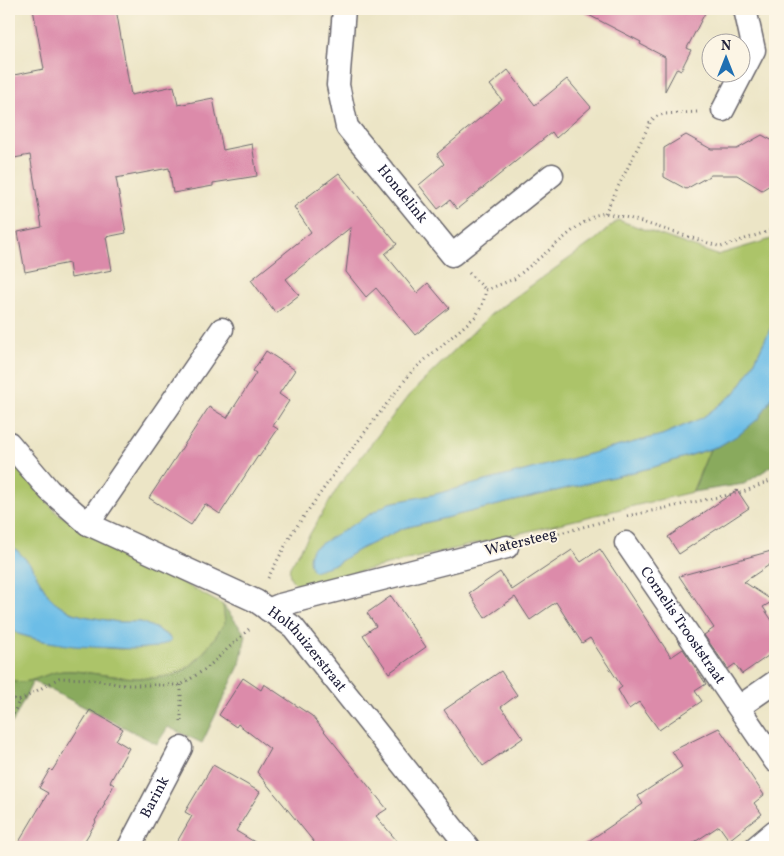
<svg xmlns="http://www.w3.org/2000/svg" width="784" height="856" font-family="Vollkorn,serif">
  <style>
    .green { fill: #acc469; stroke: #677352 }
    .forest { fill: #89aa5d; stroke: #56664c }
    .water { fill: #6cbde7; stroke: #477091 }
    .building { fill: #dc8baa }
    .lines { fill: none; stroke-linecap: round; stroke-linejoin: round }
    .street-casing { stroke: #69666c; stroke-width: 25 }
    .path { stroke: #69666c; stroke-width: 3; stroke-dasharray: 1 4; stroke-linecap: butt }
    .street { stroke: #fff; stroke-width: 22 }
    .labels { text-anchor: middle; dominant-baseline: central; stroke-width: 4; stroke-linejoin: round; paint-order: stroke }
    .street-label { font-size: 15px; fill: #22223b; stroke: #fcf5e5 }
  </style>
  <rect width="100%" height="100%" fill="#fcf5e5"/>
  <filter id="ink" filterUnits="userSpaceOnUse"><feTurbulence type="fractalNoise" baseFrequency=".02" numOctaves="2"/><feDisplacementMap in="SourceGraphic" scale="10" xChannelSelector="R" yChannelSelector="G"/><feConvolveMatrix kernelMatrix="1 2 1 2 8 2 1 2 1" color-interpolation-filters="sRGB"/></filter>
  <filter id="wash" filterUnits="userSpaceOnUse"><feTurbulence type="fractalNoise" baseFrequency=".0096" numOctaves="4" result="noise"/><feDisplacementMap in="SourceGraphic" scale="20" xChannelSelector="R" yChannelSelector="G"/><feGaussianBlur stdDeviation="1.12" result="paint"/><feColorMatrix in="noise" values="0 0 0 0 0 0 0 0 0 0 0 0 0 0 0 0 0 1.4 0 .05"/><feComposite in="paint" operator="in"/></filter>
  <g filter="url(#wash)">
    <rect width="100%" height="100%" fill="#ece5c6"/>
    <!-- green -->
    <g class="green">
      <path d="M618,220l99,35 58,-17v81l-24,50 -16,24 -33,25 -40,17 -230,60 -43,8 -53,61 22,-14 46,-22 250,-61 56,-18 -18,43 -393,94c-8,-5 -11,-10 -9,-19l50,-83 69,-89 81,-80 105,-75z"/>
      <path d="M9,457l48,56 166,92 2,17c-11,17 -23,36 -40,47 -18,13 -57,9 -79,6 -13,-1 -29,-5 -42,-4 -20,1 -35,17 -55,8v-53l9,8 25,7 76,8 38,-2 13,-6 -1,-5 -12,-7 -16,-7h-23l-35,-6 -13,-4 -15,-10 -7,-7 -18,-31 -21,-22z"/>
    </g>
    <!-- forest -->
    <g class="forest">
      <polygon points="775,393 775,464 744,484 693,492 710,449 719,446 759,418"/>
      <path d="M223,605l23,30 -6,29 -38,79 -34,-16 -11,17 -124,-63 -20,41 -4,4v-47c20,9 35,-7 55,-8 13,-1 29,3 42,4 19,3 55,6 73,-2 19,-8 35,-34 46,-51z"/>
    </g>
    <!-- water -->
    <g class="water">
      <path d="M775,319v74l-16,25 -19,16 -21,12 -65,21 -250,61 -46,22 -22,14 -23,7c-5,-8 -5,-14 -1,-22l77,-46 43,-8 230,-60 40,-17 33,-25 16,-24z"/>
      <polygon points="9,542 30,564 48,595 55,602 70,612 83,616 118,622 141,622 157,629 169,637 171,641 157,647 133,649 74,646 43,641 18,634 9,626"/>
    </g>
    <g id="blocks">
      <!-- building -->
      <g class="building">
        <polygon points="33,9 116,9 131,95 174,86 178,105 213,98 223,150 252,144 257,176 213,183 213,186 173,193 169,168 116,178 126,233 106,237 112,270 71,278 69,263 25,272 18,232 42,227 30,155 9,159 9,76 44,69"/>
        <polygon points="577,9 707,9 687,48 691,50 681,70 677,68 665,91 665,57 640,44 641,42"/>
        <polygon points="508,70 535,105 567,79 591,107 556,138 552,132 457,209 450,200 438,209 419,185 444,164 437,154 502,100 490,85"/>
        <polygon points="686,135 711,149 737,149 762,135 775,142 775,182 762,190 737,175 711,175 686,189 664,177 664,148"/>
        <polygon points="339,173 397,244 385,254 417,293 428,283 449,308 415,335 376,288 366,297 346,272 351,227 286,279 299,295 276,313 251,280 311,232 294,207"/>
        <polygon points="266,351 295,370 279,394 289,401 273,426 278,429 259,457 258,456 220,514 205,504 191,525 149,498 209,407 227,418 256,373 253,371"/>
        <polygon points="737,490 749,508 679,554 668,537"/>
        <polygon points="600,549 671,657 683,649 706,684 695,691 702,701 659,730 639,702 629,709 618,690 622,687 590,638 582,643 556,602 530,620 515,597 485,618 469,593 500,572 512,590 572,550 581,562"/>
        <polygon points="775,550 775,561 744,582 773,601 763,607 775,625 775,651 742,674 735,664 728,669 704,635 714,628 679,576"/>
        <polygon points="391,596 426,647 389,673 363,635 376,626 367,613"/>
        <polygon points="501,671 517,695 501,707 523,738 483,766 444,710"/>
        <polygon points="243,678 261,690 264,684 312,716 387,809 376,816 402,847 318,847 257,772 270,749 238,724 236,727 219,715"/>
        <polygon points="90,710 123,729 116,740 129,748 110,782 114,785 104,803 105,804 95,821 96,822 81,847 16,847 48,793 39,788 50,769 52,771"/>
        <polygon points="719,728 764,795 754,803 762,814 729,840 719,826 687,847 580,847 643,804 638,796 682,767 672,751"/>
        <polygon points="213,765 260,792 236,831 263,847 174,847 192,816 185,812"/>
      </g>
    </g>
  </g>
  <g filter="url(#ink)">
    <use href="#blocks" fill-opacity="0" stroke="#69666c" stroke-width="1"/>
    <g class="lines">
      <defs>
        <g id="street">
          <path id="s1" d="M344,9l-6,76 9,42 105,128 100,-80"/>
          <polyline points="723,110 754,50 745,9"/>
          <path id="s2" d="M9,443l40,47 39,34 168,77 37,26 175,220"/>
          <polyline points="88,524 222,329"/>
          <path id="s3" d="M626,543l149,218"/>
          <polyline points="268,610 280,605 507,547"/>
          <polyline points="739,707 775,682"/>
          <path id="s4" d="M129,847l52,-99"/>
          <polyline points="756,847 775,831"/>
        </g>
      </defs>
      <!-- street casing -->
      <use href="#street" class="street-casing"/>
      <!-- path -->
      <g class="path">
        <polyline points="605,213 650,123 655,117 664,114 698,112"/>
        <polyline points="469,273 486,290"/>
        <polyline points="627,516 743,492 775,479"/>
        <polyline points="530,541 613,519"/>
        <polyline points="268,578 292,533 349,453 412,371 476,316 483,303 486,290 514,279 577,227 596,215 605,213 629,218 721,247 775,229"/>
        <polyline points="181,685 181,722"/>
        <polyline points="9,697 19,701"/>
        <polyline points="9,723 19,701 59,678 91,679 122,685 181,685 207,668 250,628"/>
      </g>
      <!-- street -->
      <use href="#street" class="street"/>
    </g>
  </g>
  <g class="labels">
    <!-- street labels -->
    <g class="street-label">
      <text stroke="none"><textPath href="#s1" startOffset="206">Hondelink</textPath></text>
      <text transform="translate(521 543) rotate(-14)">Watersteeg</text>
      <text stroke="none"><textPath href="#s3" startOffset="100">Cornelis Trooststraat</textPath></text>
      <text stroke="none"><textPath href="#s2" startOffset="369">Holthuizerstraat</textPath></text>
      <text stroke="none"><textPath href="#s4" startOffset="56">Barink</textPath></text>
    </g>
  </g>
  <!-- margin -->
  <rect width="784" height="856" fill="none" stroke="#fcf5e5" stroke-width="30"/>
  <!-- north arrow -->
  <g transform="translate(726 58)"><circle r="24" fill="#fcf5e5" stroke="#a5a1a1"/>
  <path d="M0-4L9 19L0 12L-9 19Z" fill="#1f6fb2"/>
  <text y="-8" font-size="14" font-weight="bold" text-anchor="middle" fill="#22223b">N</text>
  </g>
</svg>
